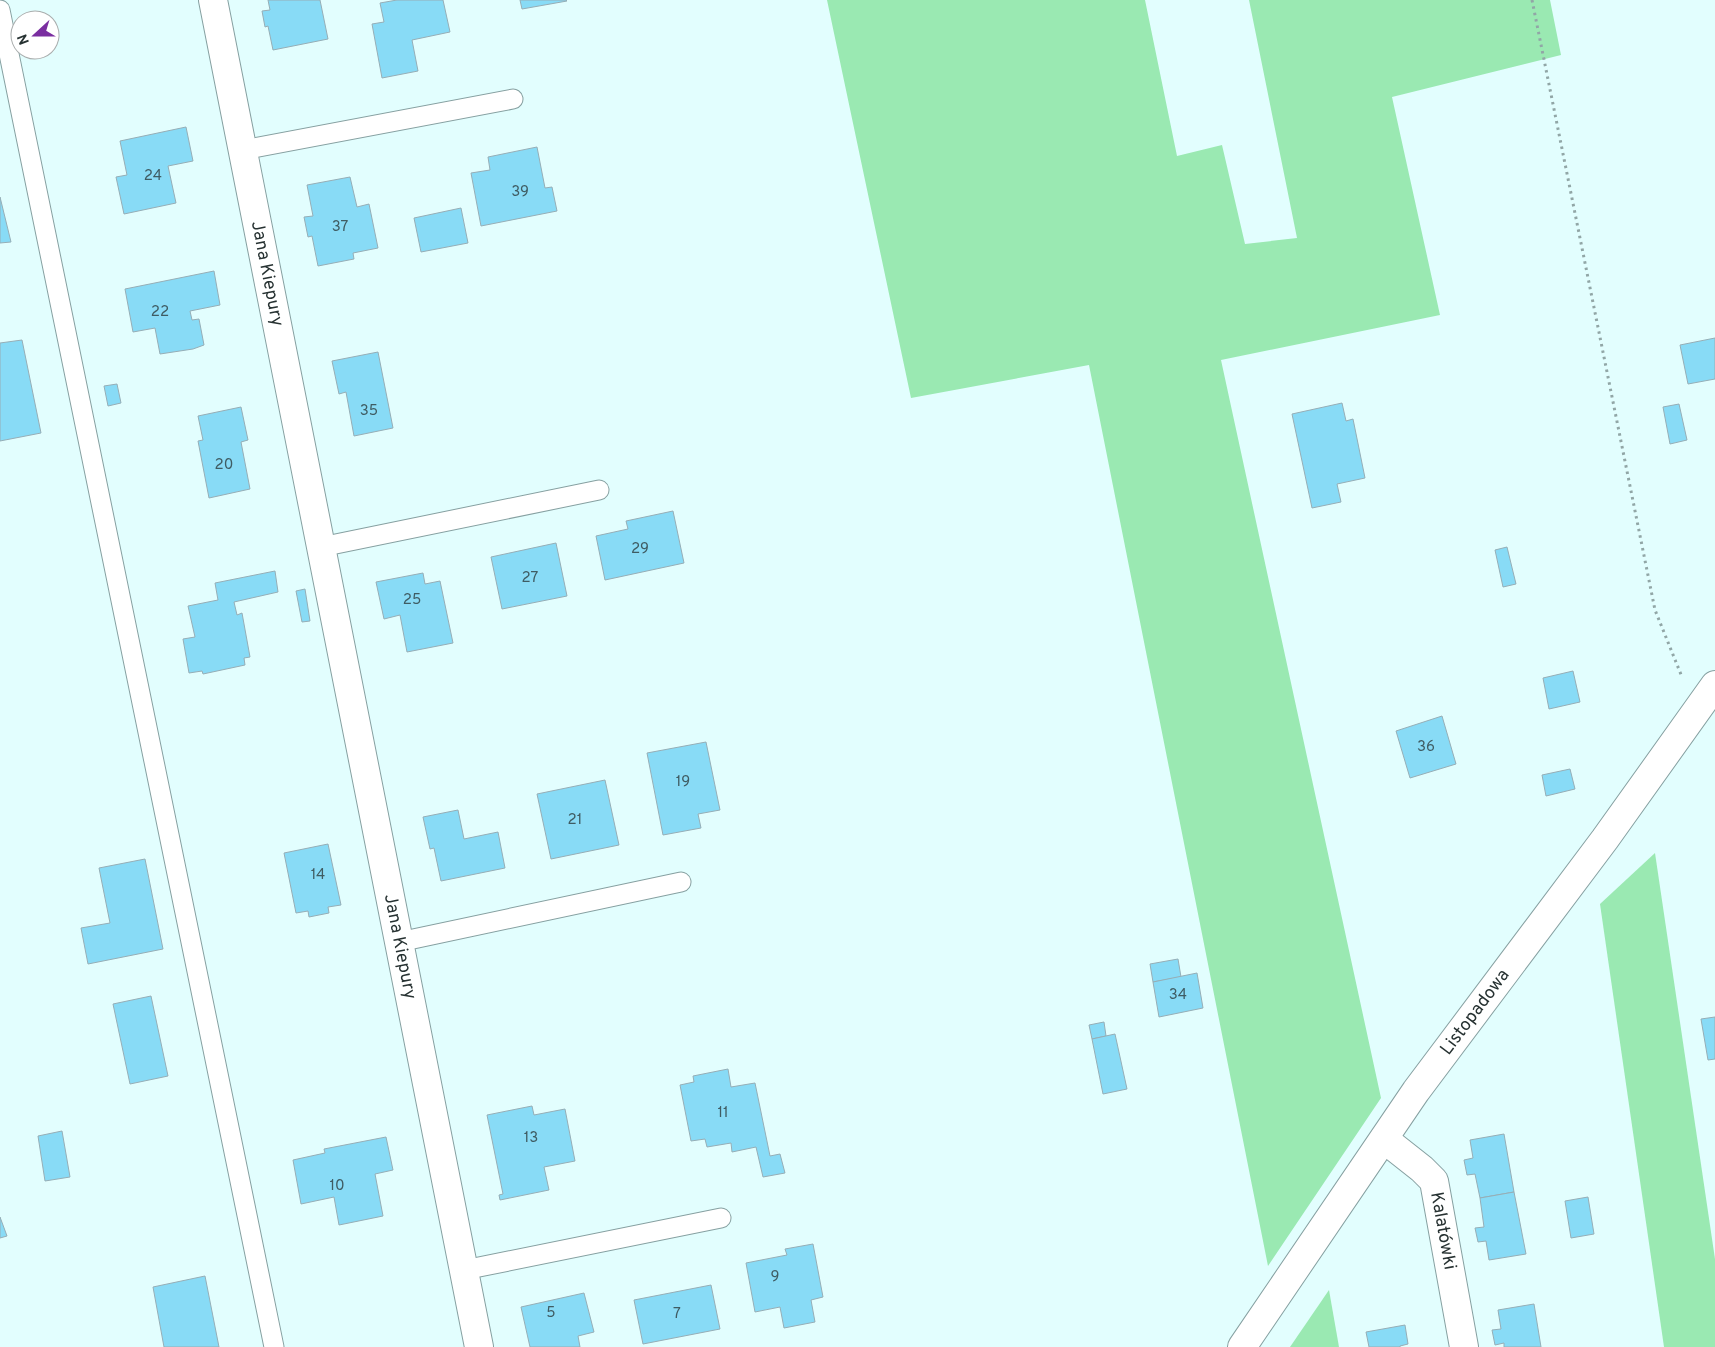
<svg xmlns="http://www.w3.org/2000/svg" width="1715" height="1347" font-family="Overpass,sans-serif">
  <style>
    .green { fill: #9ae9b2 }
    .building { fill: #88dbf6; stroke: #96aeb6 }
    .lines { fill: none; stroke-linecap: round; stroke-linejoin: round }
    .lane-casing { stroke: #86a0a1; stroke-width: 21 }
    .street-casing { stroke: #86a0a1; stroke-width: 30 }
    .path { stroke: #91a6a6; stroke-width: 3; stroke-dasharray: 2.5 4; stroke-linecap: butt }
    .lane { stroke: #fff; stroke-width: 19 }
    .street { stroke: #fff; stroke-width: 28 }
    .labels { text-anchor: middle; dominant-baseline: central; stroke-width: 4.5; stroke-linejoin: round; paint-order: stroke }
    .number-label { font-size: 15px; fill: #3f5c63 }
    .street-label { font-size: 18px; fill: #273232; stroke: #fff }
  </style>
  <rect width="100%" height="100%" fill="#e2fefe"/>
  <!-- green -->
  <g class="green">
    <polygon points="827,0 1145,0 1177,156 1222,145 1245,244 1297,238 1249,0 1550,0 1561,55 1392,97 1440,315 1221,360 1381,1098 1268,1266 1089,365 911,398"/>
    <polygon points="1655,853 1715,1259 1715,1347 1664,1347 1600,904"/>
    <polygon points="1329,1290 1339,1347 1290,1347"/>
  </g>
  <!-- building -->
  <g class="building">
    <polygon points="268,0 320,0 328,39 273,50 268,26 265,27 262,11 270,10"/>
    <polygon points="397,0 443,0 450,32 412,40 418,71 382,78 372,24 384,22 380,3"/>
    <polygon points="520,0 566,0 567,1 522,9"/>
    <polygon points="186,127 193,161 168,166 176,203 124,214 116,177 127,175 120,141"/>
    <polygon points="537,147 545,188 552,187 557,211 481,226 471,173 490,170 488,157"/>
    <polygon points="350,177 357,207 369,204 378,248 353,253 354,259 318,266 312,236 308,237 304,217 313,216 307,185"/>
    <polygon points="0,197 11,242 0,243"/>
    <polygon points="461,208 468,243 421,252 414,218"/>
    <polygon points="214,271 220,305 190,311 192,320 199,319 204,345 193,349 160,354 155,328 133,332 125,289"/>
    <polygon points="1715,338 1715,379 1688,384 1680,345"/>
    <polygon points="22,340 41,433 0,441 0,343"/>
    <polygon points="378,352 393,428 354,436 346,392 339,394 332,361"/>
    <polygon points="117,384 121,403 108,406 104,386"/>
    <polygon points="1342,403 1346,421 1353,419 1365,478 1337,484 1341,502 1312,508 1292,414"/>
    <polygon points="1679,404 1687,440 1670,444 1663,407"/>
    <polygon points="241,407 248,440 241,442 250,489 209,498 198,441 203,440 198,416"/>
    <polygon points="673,511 684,563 605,580 596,536 628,529 626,521"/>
    <polygon points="556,543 567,596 502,609 491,557"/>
    <polygon points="1507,547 1516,584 1503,587 1495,550"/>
    <polygon points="275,571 278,592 234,602 237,615 242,613 250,657 244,658 245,665 203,674 202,671 189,673 183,639 195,637 188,606 218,600 215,583"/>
    <polygon points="423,573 425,584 440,581 453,643 407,652 400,615 384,619 376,582"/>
    <polygon points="305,589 310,621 302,622 296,591"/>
    <polygon points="1573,671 1580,702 1549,709 1543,678"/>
    <polygon points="1442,716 1456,764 1410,778 1396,731"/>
    <polygon points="706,742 720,810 698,814 701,828 663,835 647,753"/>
    <polygon points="1570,769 1575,789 1546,796 1542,775"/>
    <polygon points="605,780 619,845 551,859 537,794"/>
    <polygon points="458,810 464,839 498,832 505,868 441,881 434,848 430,849 423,817"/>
    <polygon points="328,844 341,905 328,907 329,913 309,917 308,911 296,913 284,853"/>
    <polygon points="145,859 163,949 88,964 81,928 110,923 99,868"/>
    <polygon points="1178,959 1181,977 1153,982 1150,964"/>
    <polygon points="1197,973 1203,1008 1159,1017 1153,982"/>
    <polygon points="151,996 168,1076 130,1084 113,1004"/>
    <polygon points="1715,1017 1715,1059 1708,1060 1701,1019"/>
    <polygon points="1104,1022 1106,1036 1092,1039 1089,1025"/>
    <polygon points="1115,1034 1127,1089 1103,1094 1092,1039"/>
    <polygon points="728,1069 731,1087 755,1083 770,1156 780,1154 785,1173 763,1177 756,1147 732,1152 731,1143 707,1147 705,1139 691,1141 680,1085 694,1082 693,1076"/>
    <polygon points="532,1106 534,1115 565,1109 575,1161 544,1167 549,1190 500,1200 499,1195 503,1194 487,1115"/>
    <polygon points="62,1131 70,1177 45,1181 38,1136"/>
    <polygon points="1504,1134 1514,1192 1480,1198 1475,1174 1467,1175 1464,1160 1473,1158 1470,1140"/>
    <polygon points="386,1137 393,1170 375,1174 383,1216 339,1225 334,1197 301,1204 293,1160 325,1153 324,1149"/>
    <polygon points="1514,1192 1526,1254 1489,1260 1486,1241 1478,1242 1475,1228 1484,1227 1480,1198"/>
    <polygon points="1588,1197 1594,1234 1571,1238 1565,1201"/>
    <polygon points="0,1217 7,1236 0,1238"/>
    <polygon points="813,1244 823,1297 811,1300 815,1322 784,1328 780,1307 755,1312 746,1263 787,1255 785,1249"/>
    <polygon points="205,1276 219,1347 164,1347 153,1287"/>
    <polygon points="711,1285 720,1329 643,1344 634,1300"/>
    <polygon points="584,1293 594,1332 578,1336 580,1347 530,1347 521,1307"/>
    <polygon points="1534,1304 1541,1347 1504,1347 1504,1343 1495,1345 1492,1330 1501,1329 1498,1310"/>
    <polygon points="1405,1325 1408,1344 1400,1346 1400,1347 1369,1347 1366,1332"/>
  </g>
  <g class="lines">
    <defs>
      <g id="lane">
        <polyline points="0,10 274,1347"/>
        <polyline points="243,150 513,99"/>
        <polyline points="321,547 599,490"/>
        <polyline points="399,942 681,882"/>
        <polyline points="464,1270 721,1218"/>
      </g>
      <g id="street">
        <path id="s1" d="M213,0l266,1347"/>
        <path id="s2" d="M1384,1139l38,30 12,12 30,166"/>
        <path id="s3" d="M1242,1347l174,-256 189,-252 110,-154"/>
      </g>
    </defs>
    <!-- lane casing -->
    <use href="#lane" class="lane-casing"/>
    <!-- street casing -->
    <use href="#street" class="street-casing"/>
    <!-- path -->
    <polyline class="path" points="1532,0 1655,610 1682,677"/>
    <!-- lane -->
    <use href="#lane" class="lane"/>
    <!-- street -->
    <use href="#street" class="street"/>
  </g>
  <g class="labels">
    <!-- number labels -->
    <g class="number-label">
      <text x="153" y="176">24</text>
      <text x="520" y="192">39</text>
      <text x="340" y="227">37</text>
      <text x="160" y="312">22</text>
      <text x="369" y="411">35</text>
      <text x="224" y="465">20</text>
      <text x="640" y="549">29</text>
      <text x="530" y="578">27</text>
      <text x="412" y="600">25</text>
      <text x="1426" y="747">36</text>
      <text x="683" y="782">19</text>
      <text x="575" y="820">21</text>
      <text x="318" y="875">14</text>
      <text x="1178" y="995">34</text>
      <text x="723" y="1113">11</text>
      <text x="531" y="1138">13</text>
      <text x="337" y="1186">10</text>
      <text x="775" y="1277">9</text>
      <text x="551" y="1313">5</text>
      <text x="677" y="1314">7</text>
    </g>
    <!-- street labels -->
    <g class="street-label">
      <text stroke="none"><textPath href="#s1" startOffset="279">Jana Kiepury</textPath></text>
      <text stroke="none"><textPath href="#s1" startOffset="965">Jana Kiepury</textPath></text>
      <text stroke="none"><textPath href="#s3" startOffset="408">Listopadowa</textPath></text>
      <text stroke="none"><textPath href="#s2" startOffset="116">Kalatówki</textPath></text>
    </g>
  </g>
  <!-- north arrow -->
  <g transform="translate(35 35) rotate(249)"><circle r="24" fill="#ffffff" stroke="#a9adad"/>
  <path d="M0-4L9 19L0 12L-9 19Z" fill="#7a2ea0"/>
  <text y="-8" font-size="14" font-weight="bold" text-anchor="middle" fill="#273232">N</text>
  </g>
</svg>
